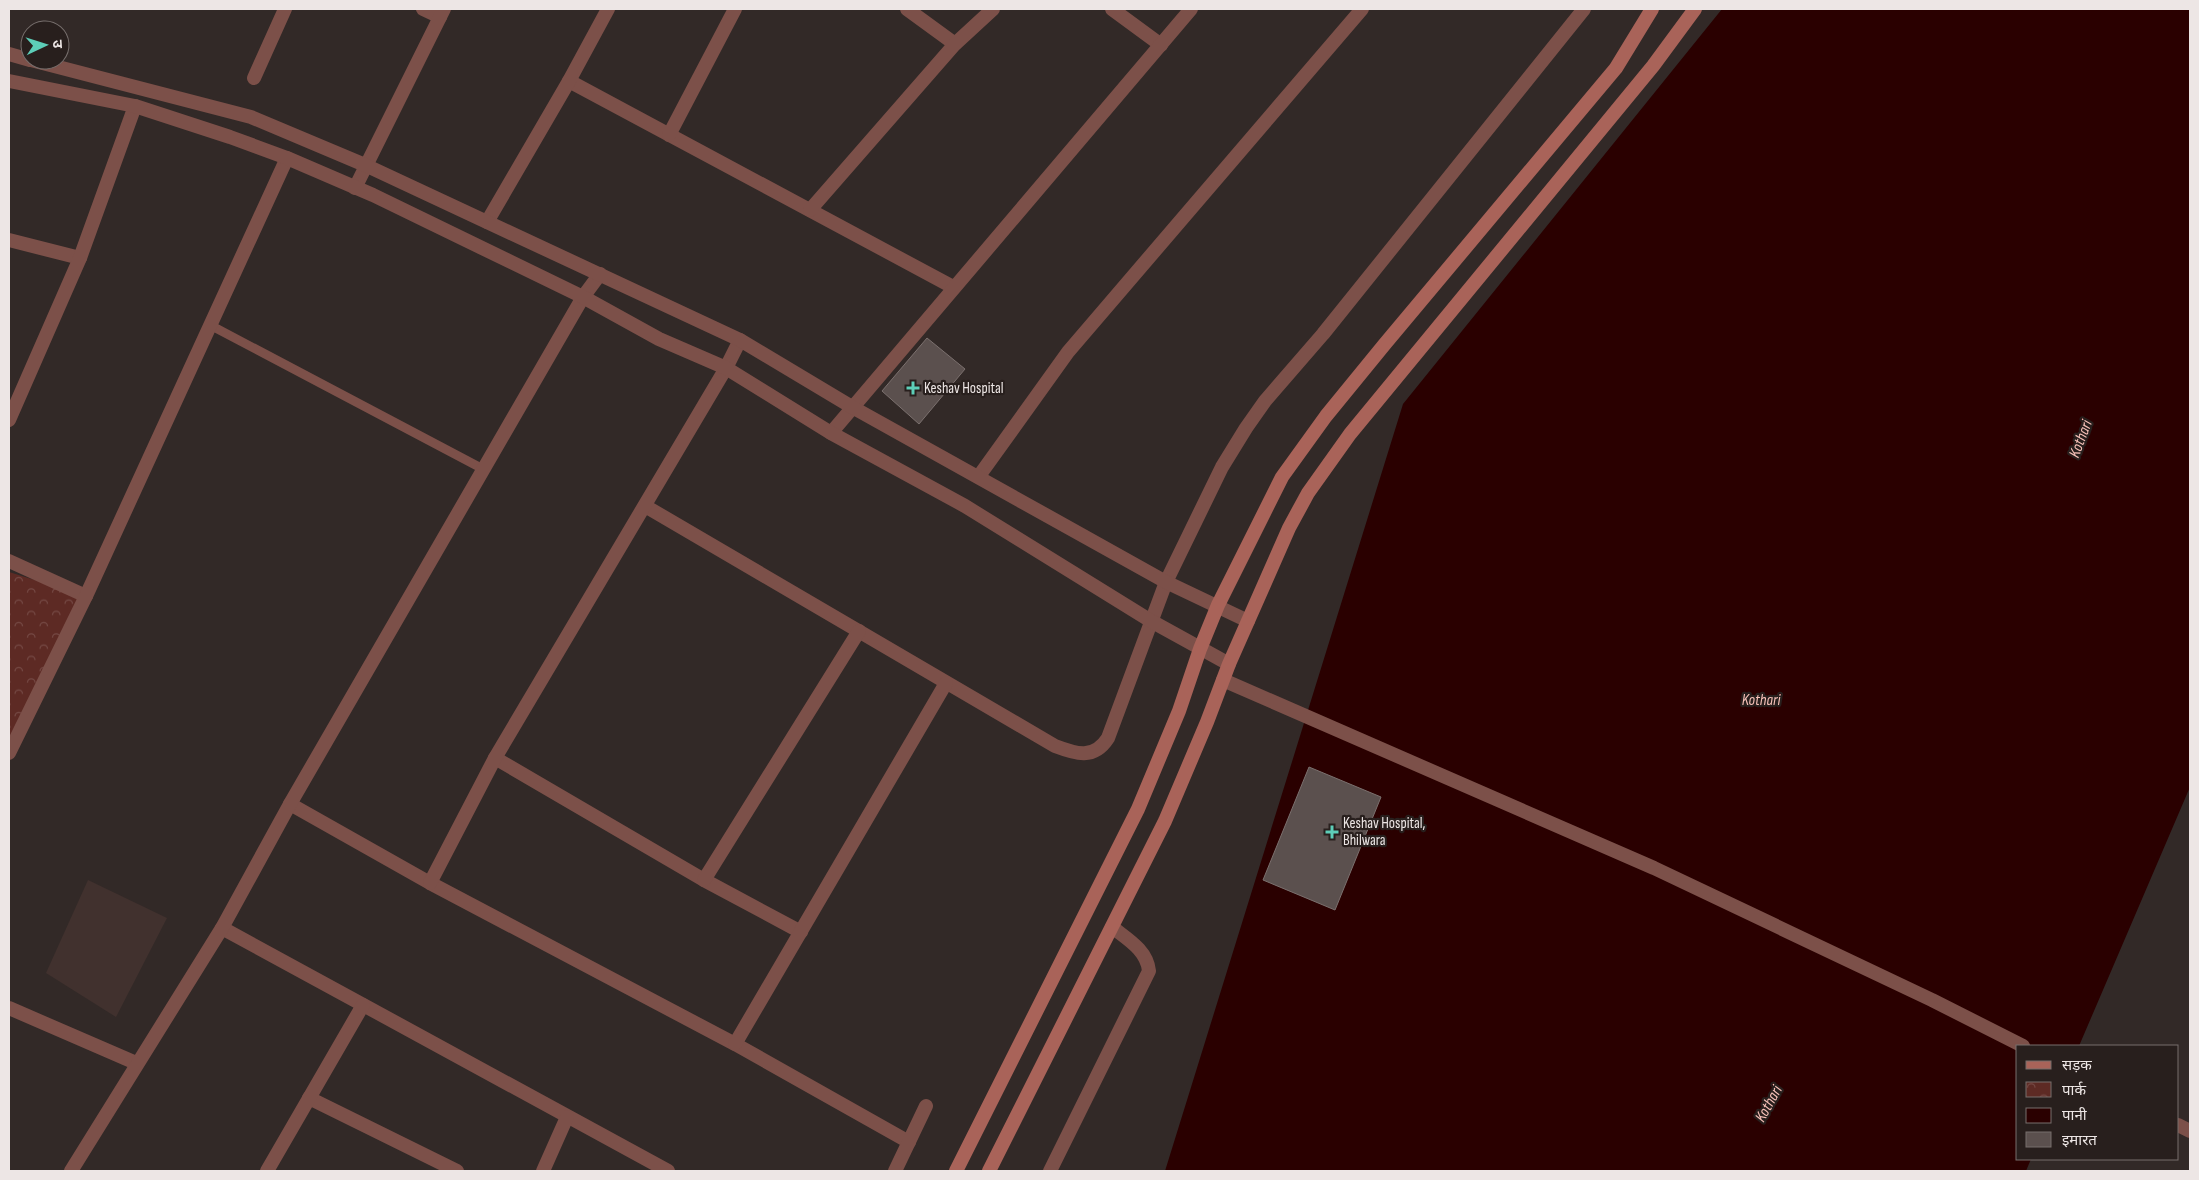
<svg xmlns="http://www.w3.org/2000/svg" width="2199" height="1180" font-family="'Sofia Sans Condensed','Noto Sans Devanagari',sans-serif">
  <style>
    .built { fill: #41312e }
    .park { fill: url(#park-crowns) }
    .water { fill: #2a0000 }
    .building { fill: #5b504e; stroke: #7b706e }
    .lines { fill: none; stroke-linecap: round; stroke-linejoin: round }
    .service { stroke: #7c5049; stroke-width: 9 }
    .minor { stroke: #7c5049; stroke-width: 14 }
    .tertiary { stroke: #7c5049; stroke-width: 14 }
    .secondary { stroke: #a96359; stroke-width: 14 }
    .poi-dot { fill: #5dceb8; stroke: #281f1d; stroke-width: 2 }
    .labels { text-anchor: middle; dominant-baseline: central; stroke-width: 4.5; stroke-linejoin: round; paint-order: stroke }
    .poi-label { font-size: 15px; fill: #ede6e5; stroke: #281f1d; text-anchor: start }
    .water-label { font-size: 16px; font-style: italic; fill: #f7c1b8; stroke: #281f1d }
  </style>
  <defs>
    <pattern id="park-crowns" width="20" height="18" patternUnits="userSpaceOnUse" patternTransform="scale(1.25)"><rect width="20" height="18" fill="#5d2a24"/><path d="M2 6a3 3 0 1 1 6 0M12 15a3 3 0 1 1 6 0" fill="none" stroke="#754944"/></pattern>
  </defs>
  <rect width="100%" height="100%" fill="#322927"/>
  <!-- built -->
  <polygon class="built" points="88,880 167,918 116,1017 46,973"/>
  <!-- park -->
  <polygon class="park" points="9,572 86,596 9,753"/>
  <!-- water -->
  <polygon class="water" points="1722,9 2190,9 2190,787 2079,1046 2018,1046 2018,1159 2031,1159 2026,1171 1165,1171 1403,404"/>
  <!-- building -->
  <g class="building">
    <polygon points="927,338 965,369 919,424 882,391"/>
    <polygon points="1309,767 1381,797 1335,910 1263,880"/>
  </g>
  <g class="lines">
    <!-- service -->
    <polyline class="service" points="210,325 483,469"/>
    <!-- minor -->
    <g class="minor">
      <polyline points="423,9 440,17"/>
      <polyline points="907,9 955,44"/>
      <polyline points="1112,9 1161,45"/>
      <polyline points="254,78 285,9"/>
      <polyline points="569,81 953,287"/>
      <polyline points="669,135 735,9"/>
      <polyline points="355,188 444,9"/>
      <polyline points="810,210 955,44 993,9"/>
      <polyline points="487,222 569,81 608,9"/>
      <polyline points="9,240 80,258"/>
      <polyline points="9,420 80,258 135,106"/>
      <polyline points="831,433 1191,9"/>
      <polyline points="979,476 1068,352 1362,9"/>
      <path d="M645,506l410,240c21,8 39,14 53,-8l58,-156 56,-115 24,-39 19,-27 58,-67 261,-325"/>
      <polyline points="9,561 86,596"/>
      <polyline points="1223,680 1654,868 1932,1000 2023,1046"/>
      <polyline points="9,753 86,596 287,158"/>
      <polyline points="495,758 704,880 801,932"/>
      <polyline points="290,804 430,883 735,1044 909,1142"/>
      <polyline points="704,880 859,631"/>
      <polyline points="430,883 495,758 726,368 740,340"/>
      <polyline points="222,928 668,1171"/>
      <polyline points="9,1008 136,1063"/>
      <polyline points="735,1044 946,683"/>
      <polyline points="309,1098 457,1171"/>
      <polyline points="2178,1125 2190,1131"/>
      <polyline points="71,1171 222,928 290,804 583,297 600,274"/>
      <polyline points="267,1171 363,1005"/>
      <polyline points="543,1171 567,1117"/>
      <polyline points="895,1171 926,1106"/>
      <path d="M1050,1171l99,-200c-2,-21 -22,-32 -37,-44"/>
    </g>
    <!-- tertiary -->
    <g class="tertiary">
      <polyline points="9,54 30,60"/>
      <polyline points="31,60 251,117 365,165 740,340 852,407 1166,582 1248,621"/>
      <polyline points="9,81 135,106 230,137 287,158 373,195 583,297 659,339 726,368 831,433 965,506 1151,621 1229,664"/>
    </g>
    <!-- secondary -->
    <g class="secondary">
      <polyline points="956,1171 1138,809 1179,711 1200,649 1218,605 1282,477 1326,416 1384,345 1616,68 1652,9"/>
      <polyline points="989,1171 1165,821 1207,722 1229,664 1289,528 1308,493 1350,434 1653,66 1695,9"/>
    </g>
  </g>
  <!-- markers -->
  <g class="poi-dot">
    <path d="M910.5 380.5h5v5h5v5h-5v5h-5v-5h-5v-5h5z"/>
    <path d="M1329.5 824.5h5v5h5v5h-5v5h-5v-5h-5v-5h5z"/>
  </g>
  <g class="labels">
    <!-- poi labels -->
    <g class="poi-label">
      <text x="924" y="388">Keshav Hospital</text>
      <text x="1343" y="823">Keshav Hospital,<tspan x="1343" dy="17">Bhilwara</tspan></text>
    </g>
    <!-- water labels -->
    <g class="water-label">
      <text transform="translate(2081 439) rotate(-69)">Kothari</text>
      <text x="1761" y="700">Kothari</text>
      <text transform="translate(1769 1104) rotate(-61)">Kothari</text>
    </g>
  </g>
  <!-- border -->
  <rect width="2199" height="1180" fill="none" stroke="#ede6e5" stroke-width="20"/>
  <!-- legend -->
  <rect x="2016" y="1045" width="162" height="115" fill="#281f1d" stroke="#776f6d"/>
  <rect x="2026" y="1061" width="25" height="8" fill="#a96359" stroke="#776f6d"/>
  <text x="2062" y="1070" font-size="15" fill="#ede6e5">सड़क</text>
  <rect x="2026" y="1082" width="25" height="15" fill="url(#park-crowns)" stroke="#776f6d"/>
  <text x="2062" y="1095" font-size="15" fill="#ede6e5">पार्क</text>
  <rect x="2026" y="1108" width="25" height="15" fill="#2a0000" stroke="#776f6d"/>
  <text x="2062" y="1120" font-size="15" fill="#ede6e5">पानी</text>
  <rect x="2026" y="1132" width="25" height="15" fill="#5b504e" stroke="#776f6d"/>
  <text x="2062" y="1145" font-size="15" fill="#ede6e5">इमारत</text>
  <!-- north arrow -->
  <g transform="translate(45 45) rotate(86)"><circle r="24" fill="#281f1d" stroke="#776f6d"/>
  <path d="M0-4L9 19L0 12L-9 19Z" fill="#5dceb8"/>
  <text y="-8" font-size="14" font-weight="bold" text-anchor="middle" fill="#ede6e5">उ</text>
  </g>
</svg>
